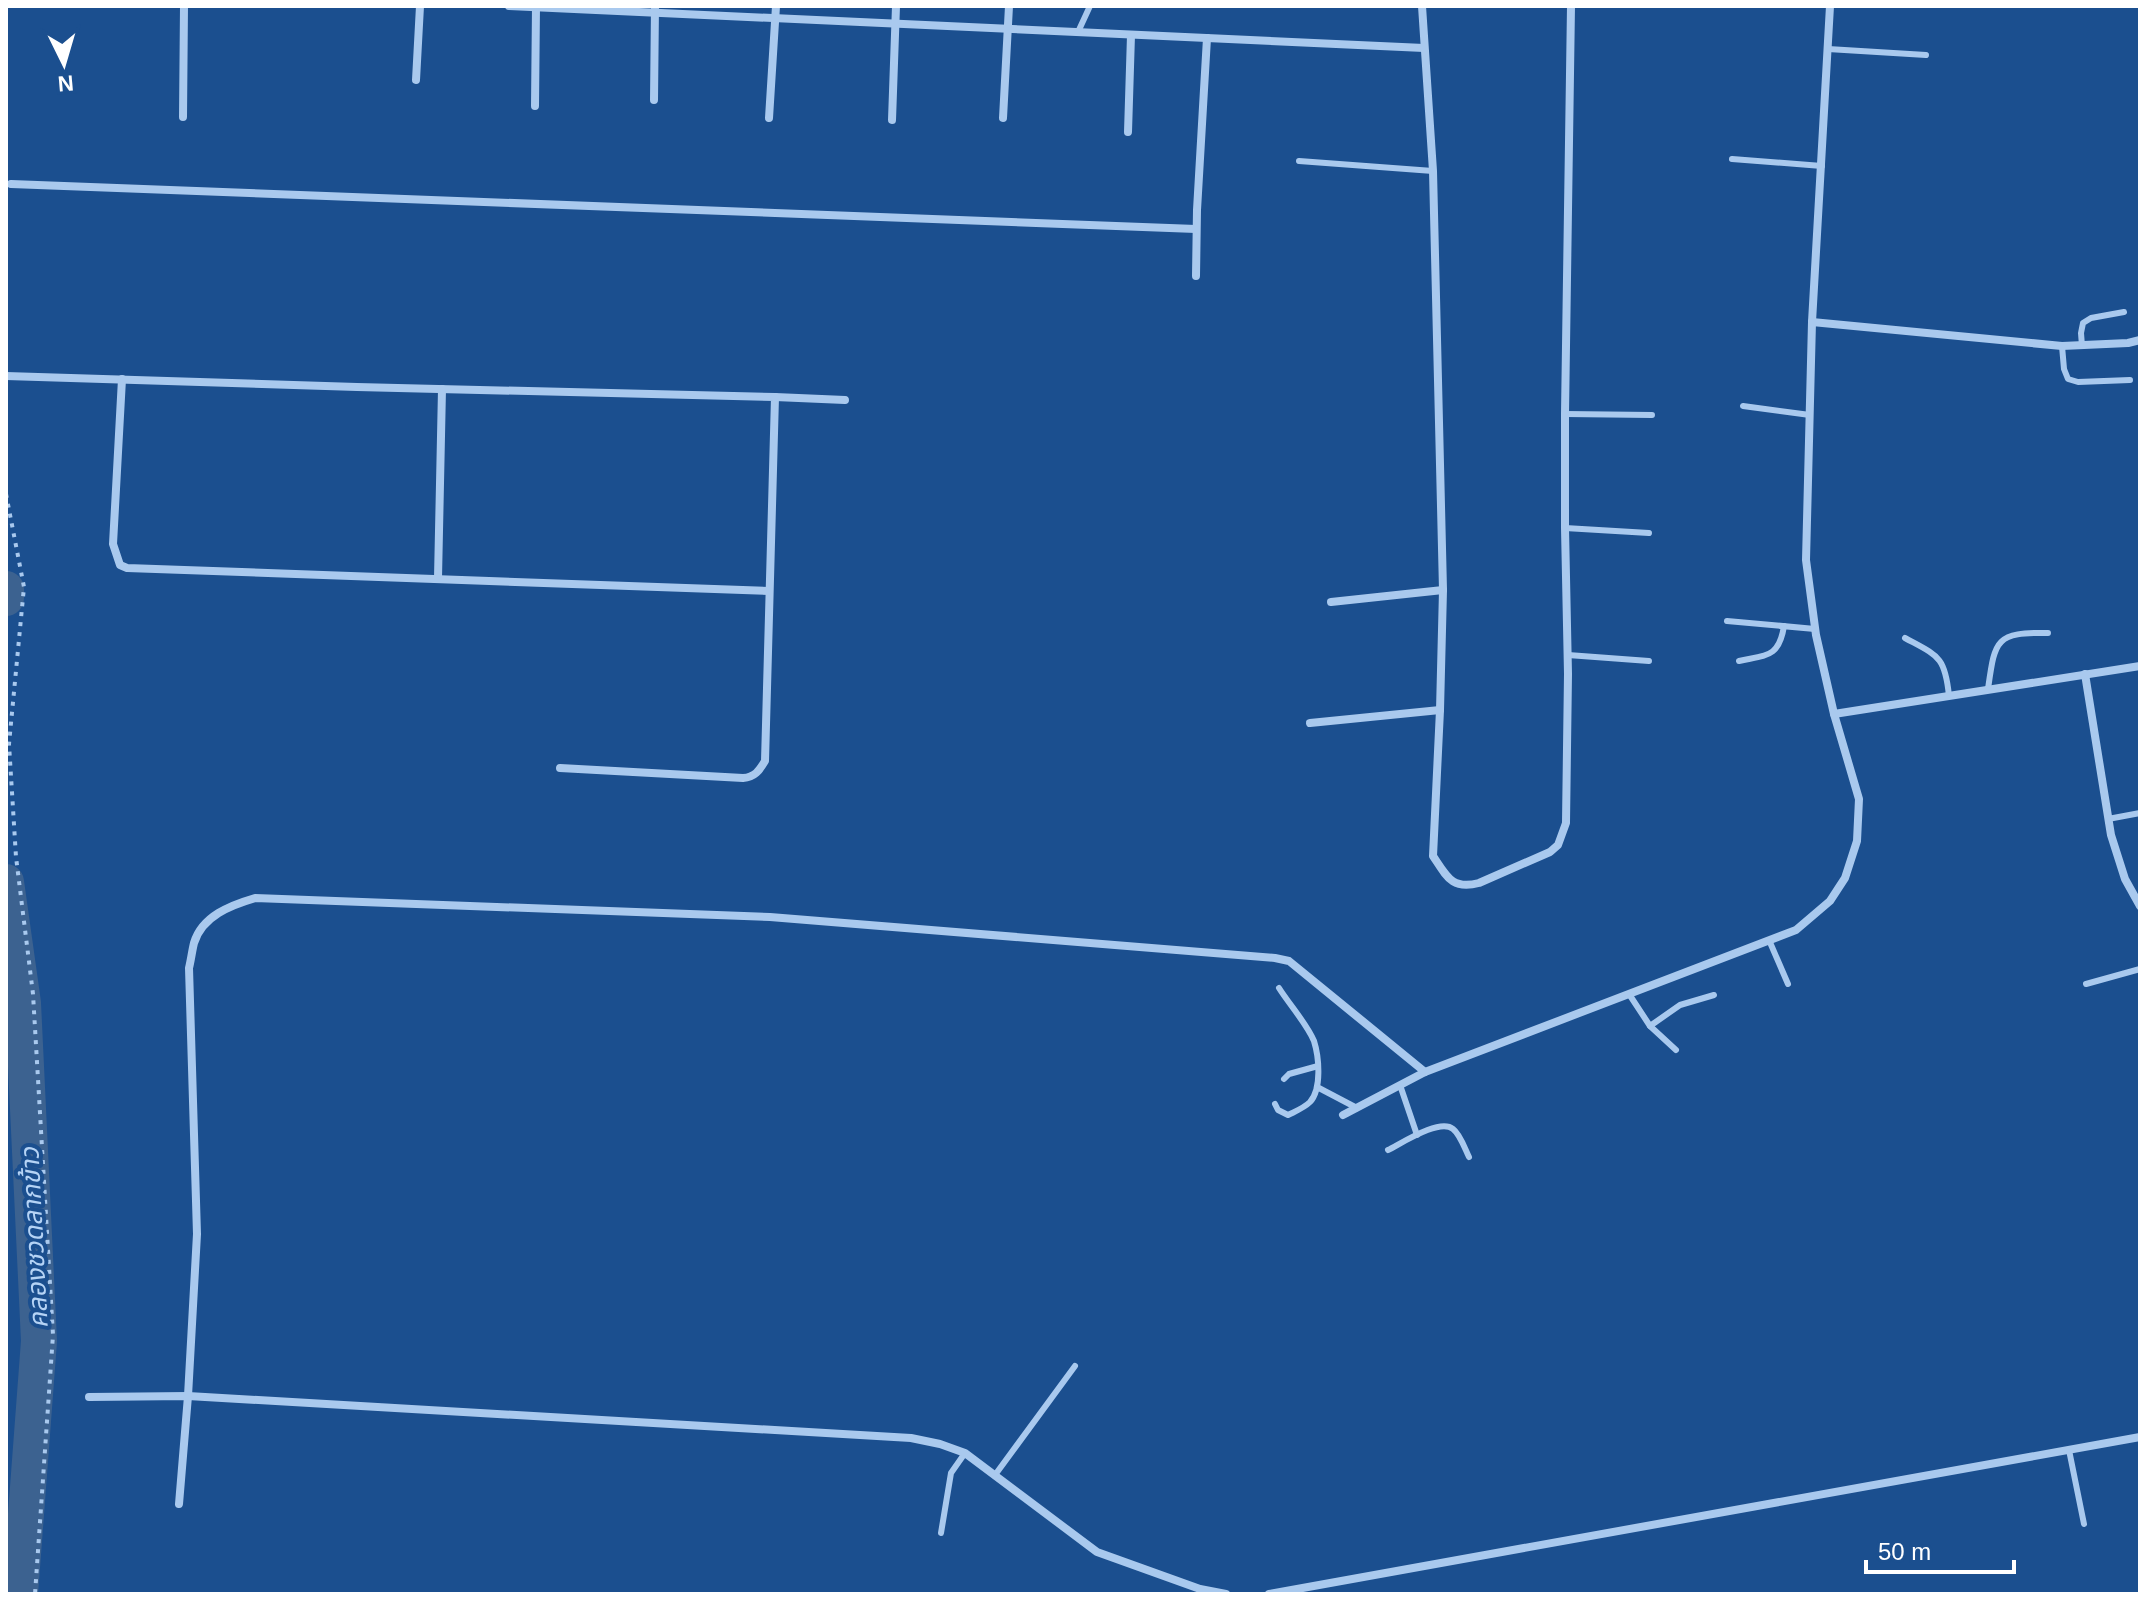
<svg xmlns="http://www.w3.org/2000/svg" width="2146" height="1600" font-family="Arial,'Noto Sans Thai',sans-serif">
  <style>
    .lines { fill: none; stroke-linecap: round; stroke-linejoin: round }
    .river { stroke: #3c6290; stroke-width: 36 }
    .path { stroke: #a9c9ee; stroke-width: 4; stroke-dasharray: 4 6; stroke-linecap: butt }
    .service { stroke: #a9c9ee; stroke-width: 6 }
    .minor { stroke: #a9c9ee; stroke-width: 8 }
    .labels { text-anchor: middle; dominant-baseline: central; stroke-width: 8; stroke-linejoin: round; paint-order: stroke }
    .water-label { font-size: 26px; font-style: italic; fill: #b5d3f5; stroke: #1b4f8f }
  </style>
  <rect width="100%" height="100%" fill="#1b4f8f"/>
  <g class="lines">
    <!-- river -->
    <g class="river">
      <polyline points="6,589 6,598"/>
      <polyline points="6,882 23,1003 39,1341 20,1594"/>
    </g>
    <!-- path -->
    <polyline class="path" points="6,494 24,587 9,744 16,857 33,994 53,1335 35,1594"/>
    <!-- service -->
    <g class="service">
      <polyline points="1078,32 1090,6"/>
      <polyline points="1828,49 1926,55"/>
      <polyline points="1732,159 1822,166"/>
      <polyline points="1299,161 1433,171"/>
      <polyline points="2062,346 2064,369 2068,379 2078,382 2130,380"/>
      <polyline points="2082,346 2081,333 2083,323 2091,318 2124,312"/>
      <polyline points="1743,406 1810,415"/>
      <polyline points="1565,414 1652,415"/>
      <polyline points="1565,528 1649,533"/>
      <polyline points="1727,621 1815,629"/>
      <path d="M1905,638c33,18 40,18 44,58"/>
      <polyline points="1568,655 1649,661"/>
      <path d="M1739,661c27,-6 40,-3 45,-35"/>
      <path d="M1988,689c7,-49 7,-57 60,-56"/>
      <polyline points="2108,819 2140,813"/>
      <polyline points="1769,940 1788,984"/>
      <polyline points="2086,984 2140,969"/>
      <polyline points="1629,994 1650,1026 1676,1050"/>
      <polyline points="1650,1026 1680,1005 1714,995"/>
      <polyline points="1284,1079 1289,1074 1318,1066"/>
      <polyline points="1400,1085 1417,1135"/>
      <polyline points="1317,1087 1357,1108"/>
      <path d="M1275,1104l3,6 10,5c8,-4 16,-7 22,-13 12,-13 9,-45 4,-61 -7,-17 -25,-37 -35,-53"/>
      <path d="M1388,1150c14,-7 52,-32 65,-21 7,5 12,20 16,28"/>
      <polyline points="2069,1450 2084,1524"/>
      <polyline points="995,1475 1075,1366"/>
      <polyline points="941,1533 951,1473 965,1453"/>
    </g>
    <!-- minor -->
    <g class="minor">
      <polyline points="509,6 1424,48"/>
      <path d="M1422,6l11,165 10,419 -3,120 -7,146c14,21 19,34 46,27l71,-31 8,-7 8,-22 2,-149 -3,-146v-114l6,-408"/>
      <polyline points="416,80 420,6"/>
      <polyline points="654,100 655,6"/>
      <polyline points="535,106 536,6"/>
      <polyline points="183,117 184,6"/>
      <polyline points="769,118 776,6"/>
      <polyline points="1003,118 1009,6"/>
      <polyline points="892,120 896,6"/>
      <polyline points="1128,132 1131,35"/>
      <polyline points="11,184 1196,229"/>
      <polyline points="1196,276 1197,210 1207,38"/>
      <polyline points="1812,322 2062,346 2128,343 2140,340"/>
      <path d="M6,376l351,11 418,10 -10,364c-6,10 -10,16 -22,17l-183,-10"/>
      <polyline points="122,379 113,544 120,565 127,568 769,591"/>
      <polyline points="775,397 845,400"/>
      <polyline points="438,578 442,389"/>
      <polyline points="1331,602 1443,590"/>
      <polyline points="2085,674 2111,835 2125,879 2140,906"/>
      <polyline points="1834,714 2140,666"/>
      <polyline points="1310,723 1440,710"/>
      <polyline points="1343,1115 1425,1072 1796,930 1830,901 1845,878 1857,841 1859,799 1834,714 1816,635 1806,560 1812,322 1830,6"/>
      <polyline points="89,1397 188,1396 911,1438 940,1444 965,1453 1097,1552 1200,1589 1226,1594"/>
      <path d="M179,1504l9,-108 9,-162 -8,-266c2,-8 3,-17 5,-25 8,-27 37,-38 61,-45l515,19 505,41 14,3 136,111"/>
      <polyline points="1269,1594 2140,1437"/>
    </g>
  </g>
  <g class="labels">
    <!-- water labels -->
    <g class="water-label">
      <text transform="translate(34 1238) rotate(-93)">คลองชวดลากข้าว</text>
    </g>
  </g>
  <!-- border -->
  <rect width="2146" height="1600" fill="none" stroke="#ffffff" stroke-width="16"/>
  <!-- north arrow -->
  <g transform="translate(64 64) rotate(175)" stroke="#1b4f8f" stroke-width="6" paint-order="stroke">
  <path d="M0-6L14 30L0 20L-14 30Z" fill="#ffffff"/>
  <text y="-12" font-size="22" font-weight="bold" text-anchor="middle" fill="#ffffff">N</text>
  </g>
  <!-- scale -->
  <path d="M1866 1560v12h148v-12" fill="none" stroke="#ffffff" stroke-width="4"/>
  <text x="1878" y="1560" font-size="24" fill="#ffffff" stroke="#1b4f8f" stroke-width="6" paint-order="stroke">50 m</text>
</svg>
